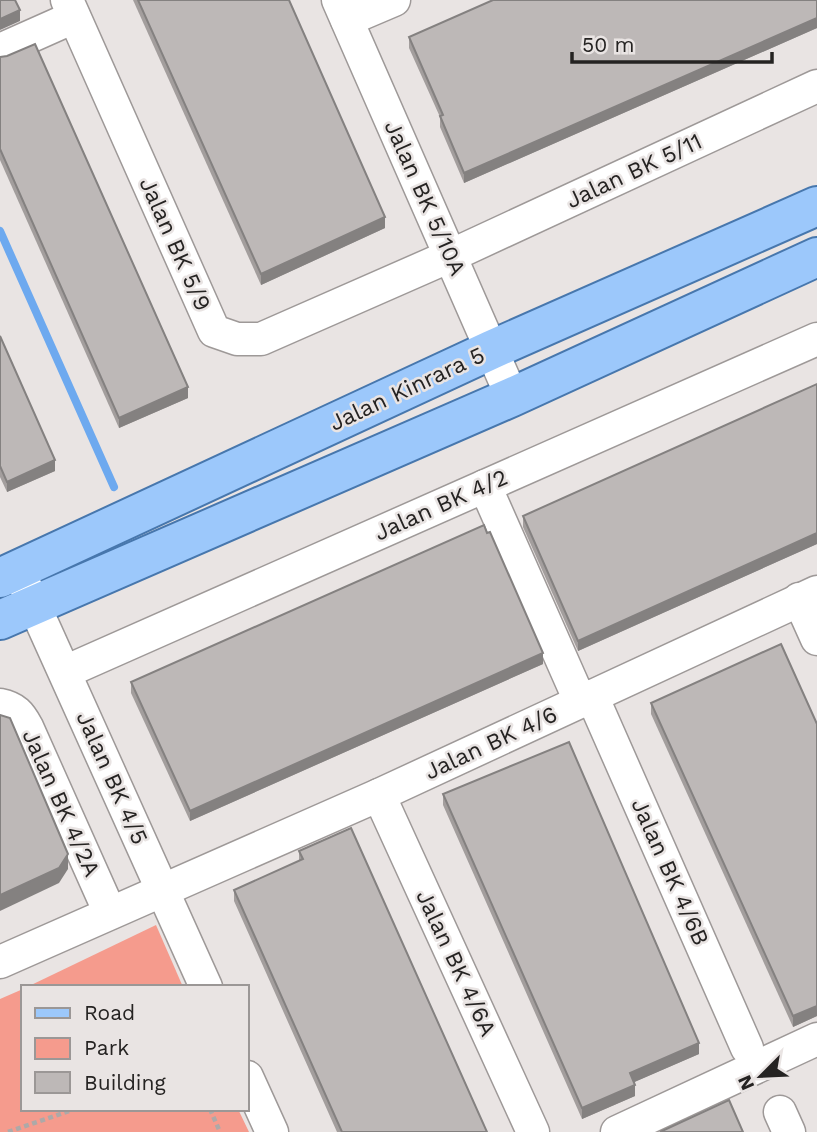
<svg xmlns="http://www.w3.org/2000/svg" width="817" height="1132" font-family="'Work Sans',sans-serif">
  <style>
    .green { fill: #f59b8d }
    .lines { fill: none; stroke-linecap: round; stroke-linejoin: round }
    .stream { stroke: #6da9ef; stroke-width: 8 }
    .minor-casing { stroke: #9e9998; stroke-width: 35 }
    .major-casing { stroke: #4777ad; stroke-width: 42 }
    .path { stroke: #ada9a8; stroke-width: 4.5; stroke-dasharray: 5 3.5; stroke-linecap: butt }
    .minor { stroke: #fff; stroke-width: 32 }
    .major { stroke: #9cc8fb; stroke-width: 38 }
    .wall { fill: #a39e9d }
    .shaded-wall { fill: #848180 }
    .building { fill: #bdb8b7; stroke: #848180; stroke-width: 2 }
    .labels { text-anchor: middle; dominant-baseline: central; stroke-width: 5; stroke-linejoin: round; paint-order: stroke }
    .street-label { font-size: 23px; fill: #252322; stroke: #e9e4e3 }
  </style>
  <rect width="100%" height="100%" fill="#e9e4e3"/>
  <!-- green -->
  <g class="green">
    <polygon points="156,925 183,987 27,987"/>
    <polygon points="23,989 23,1109 238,1109 249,1132 0,1132 0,999"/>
  </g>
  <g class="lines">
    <!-- stream -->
    <polyline class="stream" points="0,231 114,487"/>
    <defs>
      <g id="minor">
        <polyline points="67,0 214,331 237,339 261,339 450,256 817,86"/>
        <polyline points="338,0 512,397"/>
        <polyline points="347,20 394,0"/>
        <polyline points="0,50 74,17"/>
        <polyline points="485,486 580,701"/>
        <polyline points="24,583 206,987"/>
        <polyline points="799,599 817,639"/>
        <polyline points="65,672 817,339"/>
        <polyline points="592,696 747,1048"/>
        <path d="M0,705c15,3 20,9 27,22l83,186"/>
        <polyline points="379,795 533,1132"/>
        <polyline points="0,962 379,795 817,592"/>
        <polyline points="247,1077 272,1132"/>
        <polyline points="780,1112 789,1132"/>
        <polyline points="617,1132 817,1039"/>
      </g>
      <g id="major">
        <polyline points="0,578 491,350 817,206"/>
        <polyline points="0,620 512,397 817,257"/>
      </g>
    </defs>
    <!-- minor casing -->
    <use href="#minor" class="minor-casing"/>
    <!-- major casing -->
    <use href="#major" class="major-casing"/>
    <!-- path -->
    <g class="path">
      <polyline points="210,1109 220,1132"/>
      <polyline points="8,1132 75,1109"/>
    </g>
    <!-- minor -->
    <use href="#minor" class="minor"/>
    <!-- major -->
    <use href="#major" class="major"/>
  </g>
  <!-- wall -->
  <g class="wall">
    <polygon points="133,0 289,0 385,228 261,285"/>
    <polygon points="817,0 817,28 464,183 440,127 440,117 409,48 409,37"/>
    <polygon points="0,57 188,398 119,428 0,160"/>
    <polygon points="0,336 55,471 7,492 0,477"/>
    <polygon points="817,384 817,544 578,651 523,527 523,516"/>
    <polygon points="487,533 543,664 190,821 131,693 131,682"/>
    <polygon points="651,703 817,724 817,1016 793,1027 651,714"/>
    <polygon points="443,794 699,1054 634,1082 635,1096 582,1119 443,805"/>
    <polygon points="299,851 487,1132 337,1132 234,901 234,890 299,861"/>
  </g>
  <!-- shaded-wall -->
  <g class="shaded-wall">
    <polygon points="20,10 20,21 0,30 0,19"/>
    <polygon points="817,18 817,28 464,183 464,173"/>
    <polygon points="385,217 385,228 261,285 261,274"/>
    <polygon points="188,387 188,398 119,428 119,418"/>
    <polygon points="55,460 55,471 7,492 7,482"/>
    <polygon points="817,533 817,544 578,651 578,641"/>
    <polygon points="543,653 543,664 190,821 190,811"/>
    <polygon points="68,854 68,869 59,883 0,911 0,895"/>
    <polygon points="817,1006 817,1016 793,1027 793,1016"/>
    <polygon points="699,1043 699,1054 630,1084 630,1073"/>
    <polygon points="635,1085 635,1096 582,1119 582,1108"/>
  </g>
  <!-- building -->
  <g class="building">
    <polygon points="0,0 15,0 20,10 0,19"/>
    <polygon points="138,0 289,0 385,217 261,274"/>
    <polygon points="493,0 817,0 817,18 464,173 440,116 443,115 409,37"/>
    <polygon points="35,44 188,387 119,418 0,149 0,57 7,56"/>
    <polygon points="0,336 55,460 7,482 0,466"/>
    <polygon points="817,384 817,533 578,641 523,516"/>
    <polygon points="484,525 487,533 490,532 543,653 190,811 131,682"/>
    <polygon points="781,644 817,724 817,1006 793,1016 651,703"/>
    <polygon points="0,715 10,718 68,854 59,868 0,895"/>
    <polygon points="569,742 699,1043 630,1073 635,1085 582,1108 443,794"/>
    <polygon points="351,828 487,1132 342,1132 234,890 303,859 299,851"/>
    <polygon points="729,1100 743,1132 660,1132"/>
  </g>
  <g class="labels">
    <!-- street labels -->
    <g class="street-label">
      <text transform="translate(634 171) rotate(-25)">Jalan BK 5/11</text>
      <text transform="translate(425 198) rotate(66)">Jalan BK 5/10A</text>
      <text transform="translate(175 244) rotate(66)">Jalan BK 5/9</text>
      <text transform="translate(407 389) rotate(-25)">Jalan Kinrara 5</text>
      <text transform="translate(441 505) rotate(-24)">Jalan BK 4/2</text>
      <text transform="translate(491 743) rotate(-25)">Jalan BK 4/6</text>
      <text transform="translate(112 778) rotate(66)">Jalan BK 4/5</text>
      <text transform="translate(61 803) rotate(66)">Jalan BK 4/2A</text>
      <text transform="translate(670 872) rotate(66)">Jalan BK 4/6B</text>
      <text transform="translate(456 963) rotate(65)">Jalan BK 4/6A</text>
    </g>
  </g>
  <!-- legend -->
  <rect x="21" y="985" width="228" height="126" fill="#e9e4e3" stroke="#9b9796" stroke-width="2"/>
  <rect x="35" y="1008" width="35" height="10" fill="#9cc8fb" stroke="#9b9796" stroke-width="2"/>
  <text x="84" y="1020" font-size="21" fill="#252322">Road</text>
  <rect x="35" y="1038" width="35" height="21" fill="#f59b8d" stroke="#9b9796" stroke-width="2"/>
  <text x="84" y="1055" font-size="21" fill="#252322">Park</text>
  <rect x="35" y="1072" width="35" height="21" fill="#bdb8b7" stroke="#9b9796" stroke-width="2"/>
  <text x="84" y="1090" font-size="21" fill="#252322">Building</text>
  <!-- north arrow -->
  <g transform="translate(761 1076) rotate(246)" stroke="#e9e4e3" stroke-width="5" paint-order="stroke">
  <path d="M0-5L12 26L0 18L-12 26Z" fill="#252322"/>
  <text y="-10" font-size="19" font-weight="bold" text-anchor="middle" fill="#252322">N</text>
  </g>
  <!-- scale -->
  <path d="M572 52v10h200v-10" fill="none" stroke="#252322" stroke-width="3.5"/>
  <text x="582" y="52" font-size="21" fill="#252322" stroke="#e9e4e3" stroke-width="5" paint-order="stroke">50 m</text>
</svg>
